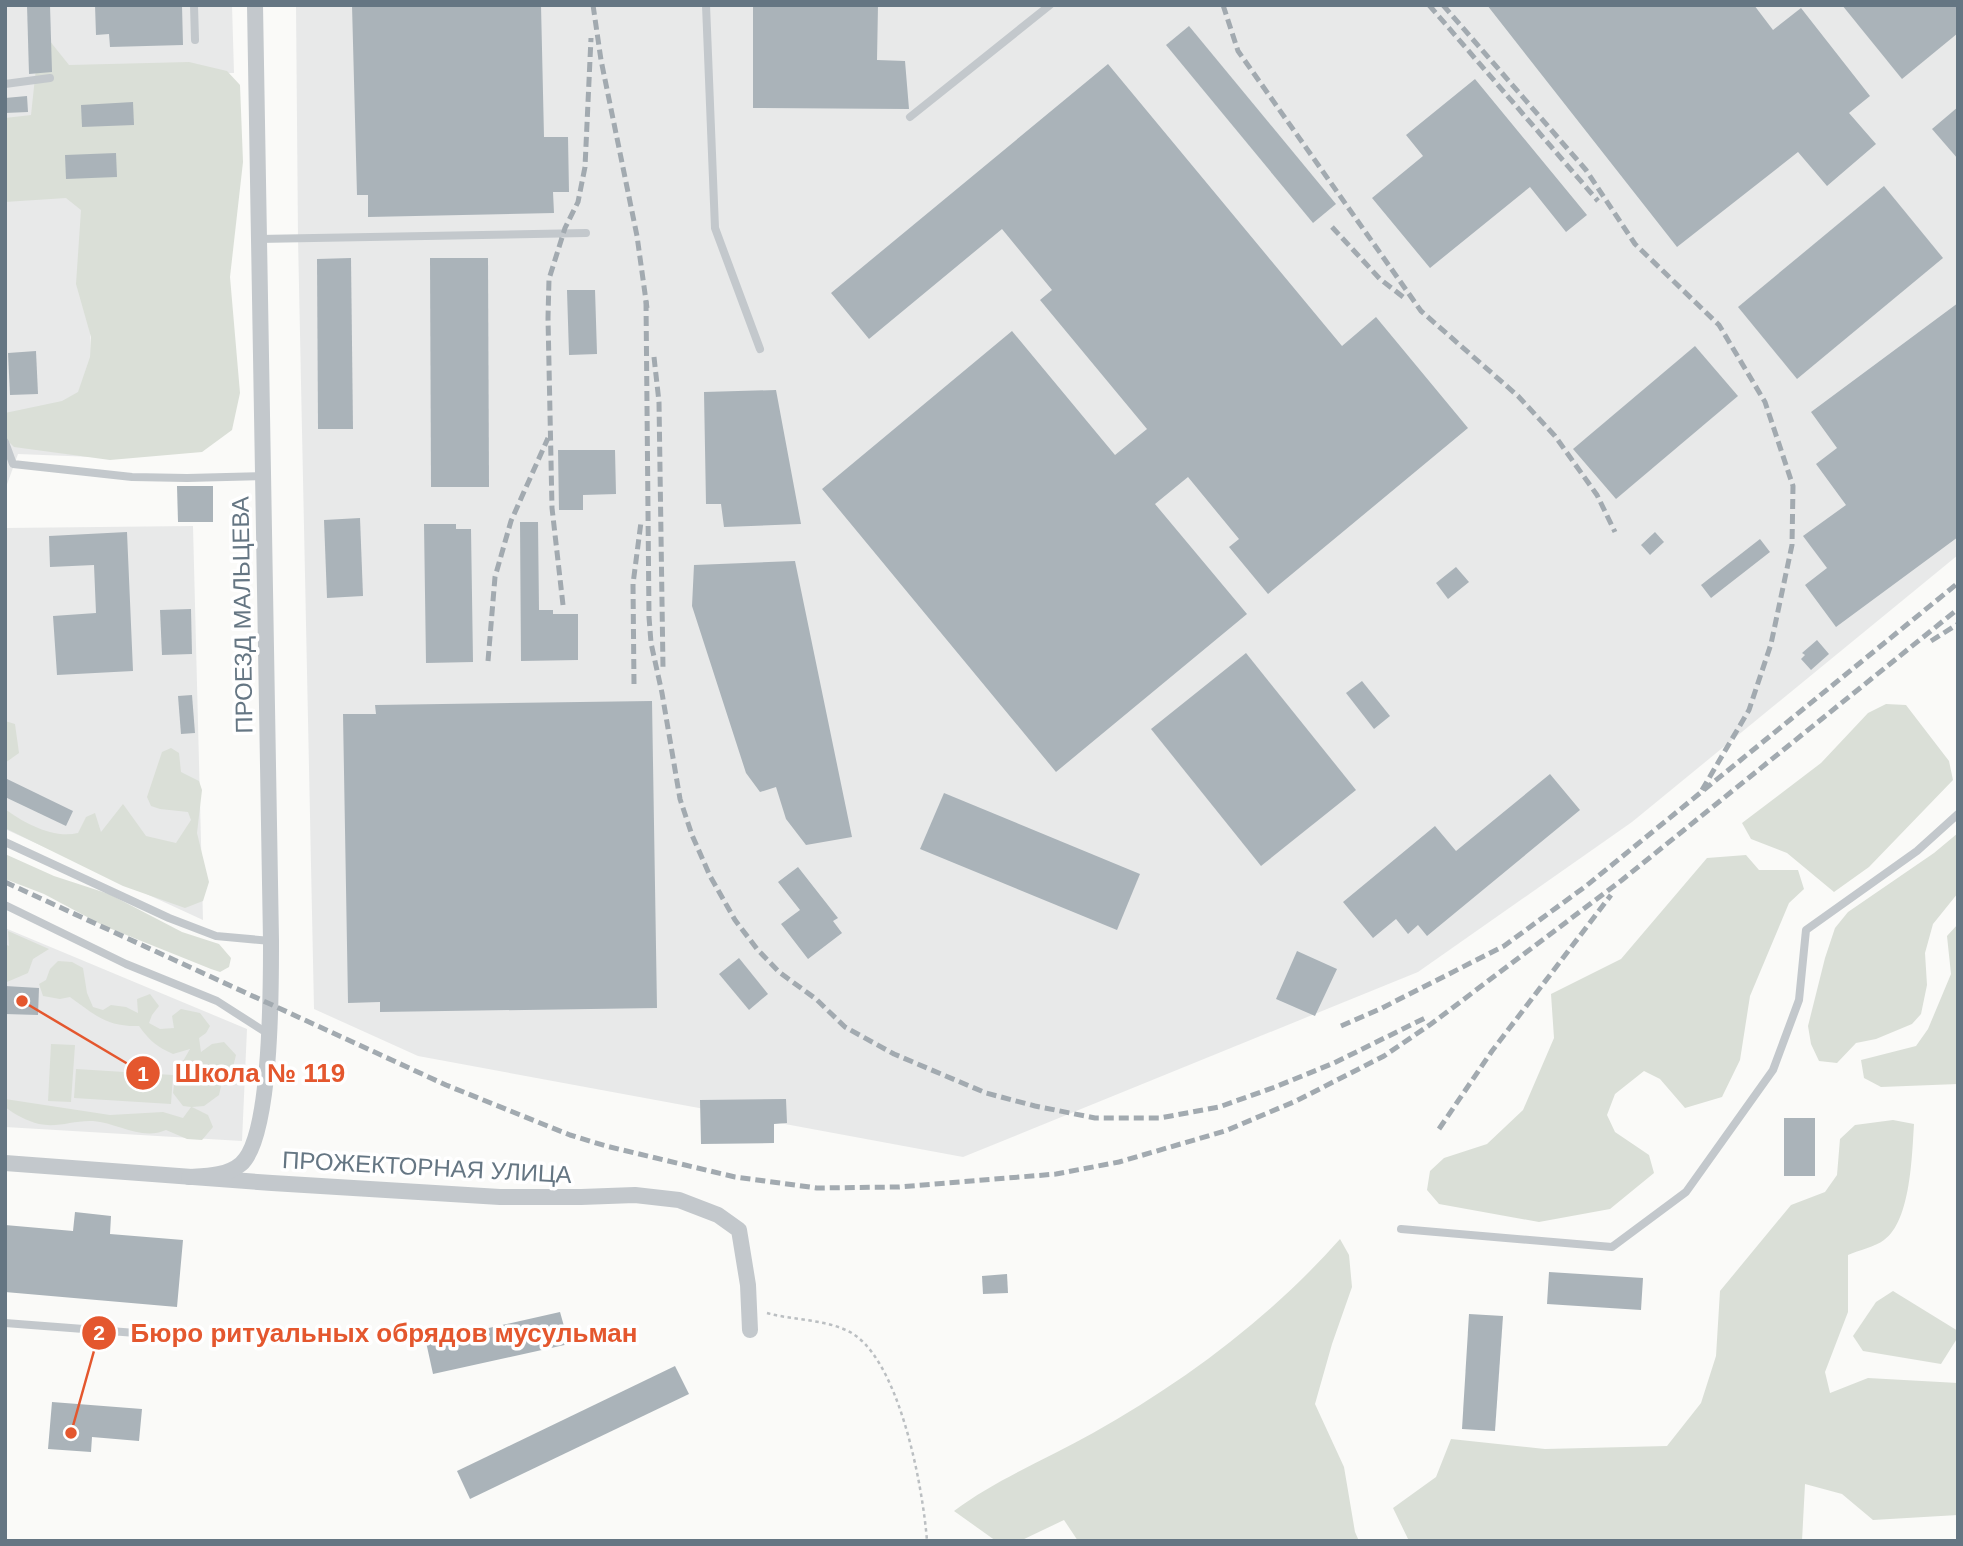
<svg xmlns="http://www.w3.org/2000/svg" width="1963" height="1546" font-family="Arial,sans-serif">
  <style>
    .built { fill: #e8e9e9 }
    .green { fill: #dadfd7 }
    .building { fill: #aab3b9 }
    .lines { fill: none; stroke-linecap: round; stroke-linejoin: round }
    .path { stroke: #bbbfc2; stroke-width: 2.5; stroke-dasharray: 3.5 3.5; stroke-linecap: butt }
    .service { stroke: #c3c8cc; stroke-width: 8 }
    .minor { stroke: #c3c8cc; stroke-width: 16 }
    .rail { stroke: #a2aab0; stroke-width: 5; stroke-dasharray: 10 5; stroke-linecap: butt }
    .labels { text-anchor: middle; dominant-baseline: central; stroke-width: 7; stroke-linejoin: round; paint-order: stroke }
    .street-label { font-size: 24px; fill: #657683; stroke: #fff }
    .leader { fill: none; stroke: #e4572e; stroke-width: 2.5 }
    .callout-dot { fill: #e4572e; stroke: #fff; stroke-width: 2.5 }
    .mark-label { font-size: 21px; text-anchor: middle; font-weight: bold; fill: #fff }
    .callout-label { font-size: 26px; text-anchor: middle; font-weight: bold; fill: #e4572e; stroke: #fff; stroke-width: 7; stroke-linejoin: round; paint-order: stroke }
  </style>
  <rect width="100%" height="100%" fill="#fafaf8"/>
  <!-- built -->
  <g class="built">
    <polygon points="5,5 232,5 234,73 85,76 93,457 18,454 5,490"/>
    <polygon points="296,5 1958,5 1958,555 1632,822 1418,972 963,1157 418,1056 314,1009 298,238"/>
    <polygon points="193,526 203,920 5,829 5,528"/>
    <polygon points="5,928 247,1029 242,1141 5,1127"/>
  </g>
  <!-- green -->
  <g class="green">
    <polygon points="45,35 69,65 189,62 227,71 240,85 243,162 230,277 240,393 232,430 202,452 110,460 14,447 5,438 5,413 62,401 78,392 90,357 91,337 76,284 81,210 66,198 5,202 5,118 31,115 39,40"/>
    <polygon points="1886,704 1906,705 1949,761 1953,780 1869,867 1834,892 1787,853 1751,839 1742,823 1821,763 1868,713"/>
    <polygon points="5,721 15,724 19,753 5,763"/>
    <path d="M171,748l8,5 2,19 18,9 3,9 -5,43 12,49 -6,19 -18,7 -62,-22 -118,-58v-19c19,14 48,30 73,24l8,-16 9,-4 6,19 22,-28 23,32 30,7 15,-23 -3,-8 -28,-3 -9,-3 -4,-9 15,-45z"/>
    <polygon points="1958,833 1958,893 1933,924 1925,953 1927,985 1921,1014 1912,1024 1876,1039 1856,1043 1837,1063 1819,1061 1811,1044 1808,1026 1825,958 1835,928 1848,912 1934,853"/>
    <polygon points="5,854 54,876 109,894 182,932 219,944 231,958 229,967 220,972 211,969 104,926 44,894 5,879"/>
    <polygon points="1746,855 1759,870 1798,870 1804,889 1789,903 1750,996 1740,1060 1722,1097 1685,1108 1660,1079 1644,1071 1615,1094 1607,1115 1615,1132 1649,1155 1654,1173 1610,1209 1539,1222 1439,1204 1427,1190 1430,1171 1444,1158 1487,1144 1523,1110 1554,1038 1551,994 1621,959 1707,858"/>
    <polygon points="1958,924 1958,1084 1881,1087 1864,1078 1861,1060 1916,1046 1928,1029 1951,974 1947,936"/>
    <polygon points="8,931 49,949 33,959 28,973 7,982 5,944 9,946"/>
    <path d="M58,961l14,1 11,6 4,25 6,14 10,3 8,-5 15,2 12,6 -1,-14 13,-5 9,12 -7,9 -3,8 11,6 14,-1 -2,-12 9,-7 19,4 10,13 -4,7 -7,5 2,14 11,-8 12,-2 12,13 -3,12 -9,7 -5,21 -15,11 -12,1 16,8 5,12 -11,13 -15,-1 -21,-9c-24,11 -48,-7 -73,-9 -19,-1 -35,7 -54,3 -12,-3 -25,-10 -34,-17v-8l105,16 53,-3 20,6 8,-11 -8,-1 -10,-13 2,-18 15,-26 -17,5c-16,-7 -24,-14 -34,-28 -32,1 -44,-11 -69,-29l-10,2 -17,-3 -4,-12 7,-4 4,-11z"/>
    <polygon points="51,1044 75,1045 71,1102 48,1101"/>
    <polygon points="76,1069 173,1075 171,1104 74,1098"/>
    <path d="M1893,1120l21,4c-2,30 -3,97 -30,116 -9,7 -25,10 -36,15v57l-23,60 5,21 38,-15 90,5v132l-85,5 -31,-26 -37,-10 -3,57h-393l-16,-33 43,-31 15,-38 94,10 122,-3 34,-43 15,-47 4,-65 71,-86 34,-13 12,-17 3,-36 15,-14z"/>
    <path d="M1340,1239l9,16 3,32 -20,57 -17,60 29,63 11,65 4,9h-281l-14,-21 -44,21h-24l-42,-30c43,-32 93,-52 139,-78 92,-52 177,-115 247,-194z"/>
    <polygon points="1893,1291 1958,1331 1958,1337 1941,1364 1863,1351 1853,1336 1876,1302"/>
  </g>
  <!-- building -->
  <g class="building">
    <polygon points="27,5 50,5 52,72 29,74"/>
    <polygon points="95,5 182,5 183,45 110,47 109,34 96,35"/>
    <polygon points="352,5 541,5 544,137 568,137 569,192 553,192 554,213 368,217 368,195 357,195"/>
    <polygon points="753,5 878,5 877,60 905,61 909,109 753,108"/>
    <polygon points="1487,5 1754,5 1773,30 1801,8 1870,96 1849,113 1876,144 1827,186 1798,152 1677,247"/>
    <polygon points="1842,5 1958,5 1958,33 1902,79"/>
    <polygon points="1189,26 1336,204 1313,223 1166,45"/>
    <polygon points="1108,64 1342,346 1376,317 1468,428 1268,594 1229,547 1239,539 1188,477 1155,504 1247,614 1056,772 822,489 1012,331 1115,455 1147,429 1040,300 1052,290 1002,229 869,339 831,293"/>
    <polygon points="1475,79 1587,215 1566,232 1530,187 1430,268 1372,198 1423,156 1406,135"/>
    <polygon points="27,96 28,112 5,113 5,98"/>
    <polygon points="133,102 134,125 82,127 81,105"/>
    <polygon points="1958,107 1958,159 1932,129"/>
    <polygon points="116,153 117,177 66,179 65,155"/>
    <polygon points="1884,186 1943,258 1797,379 1738,307"/>
    <polygon points="351,258 353,429 318,429 317,259"/>
    <polygon points="430,258 488,258 489,487 431,487"/>
    <polygon points="567,290 595,290 597,354 569,355"/>
    <polygon points="1958,303 1958,537 1836,627 1805,585 1827,568 1803,536 1846,505 1816,464 1837,448 1811,412"/>
    <polygon points="1695,346 1738,396 1616,499 1573,449"/>
    <polygon points="36,351 38,394 10,395 8,353"/>
    <polygon points="776,390 801,524 724,527 721,504 706,504 704,392"/>
    <polygon points="558,450 615,450 616,494 583,495 583,510 559,510"/>
    <polygon points="177,486 213,486 213,522 178,522"/>
    <polygon points="360,518 363,596 327,598 324,520"/>
    <polygon points="520,522 538,522 539,610 553,610 553,614 578,614 578,660 521,661"/>
    <polygon points="424,524 456,524 456,529 471,529 473,662 426,663"/>
    <polygon points="127,532 133,671 57,675 53,616 96,613 94,565 50,567 49,536"/>
    <polygon points="1655,532 1664,542 1650,555 1641,545"/>
    <polygon points="1760,539 1770,552 1711,598 1701,585"/>
    <polygon points="795,561 852,837 806,845 786,819 776,787 760,792 746,773 692,606 694,565"/>
    <polygon points="1456,567 1469,582 1448,599 1436,583"/>
    <polygon points="191,609 192,654 162,655 160,610"/>
    <polygon points="1817,640 1829,654 1811,670 1801,659 1805,655 1802,653"/>
    <polygon points="1246,653 1356,790 1261,866 1151,729"/>
    <polygon points="1362,681 1390,716 1374,729 1346,693"/>
    <polygon points="192,695 195,733 181,734 178,696"/>
    <polygon points="652,701 657,1008 380,1012 380,1002 348,1003 343,714 376,714 375,705"/>
    <polygon points="1550,774 1580,810 1427,936 1418,925 1408,934 1396,919 1373,938 1343,902 1435,826 1456,851"/>
    <polygon points="5,778 73,811 66,826 5,797"/>
    <polygon points="944,793 1140,874 1117,930 920,849"/>
    <polygon points="798,867 838,918 833,921 842,933 808,959 781,924 800,910 778,882"/>
    <polygon points="1297,951 1337,969 1315,1016 1276,999"/>
    <polygon points="739,958 768,994 749,1010 719,974"/>
    <polygon points="5,986 39,988 38,1015 5,1014"/>
    <polygon points="786,1099 787,1123 774,1124 774,1143 701,1144 700,1100"/>
    <rect x="1784" y="1118" width="31" height="58"/>
    <polygon points="75,1212 111,1216 110,1234 183,1240 177,1307 5,1292 5,1225 73,1231"/>
    <polygon points="1549,1272 1643,1278 1641,1310 1547,1304"/>
    <polygon points="1007,1274 1008,1293 983,1294 982,1276"/>
    <polygon points="560,1312 569,1344 433,1374 426,1342"/>
    <polygon points="1469,1314 1503,1316 1495,1431 1462,1429"/>
    <polygon points="675,1366 689,1394 470,1499 457,1471"/>
    <polygon points="52,1402 142,1409 139,1441 92,1437 91,1452 48,1449"/>
  </g>
  <g class="lines">
    <!-- path -->
    <path class="path" d="M767,1313c25,7 54,6 79,17 53,23 77,158 81,211"/>
    <!-- service -->
    <g class="service">
      <polyline points="194,5 195,40"/>
      <polyline points="706,5 715,228 760,349"/>
      <polyline points="5,84 50,78"/>
      <polyline points="910,117 1050,5"/>
      <polyline points="258,239 586,233"/>
      <polyline points="5,442 13,464 132,477 187,478 262,476"/>
      <polyline points="5,842 169,918 216,936 271,941"/>
      <polyline points="5,905 126,964 217,1001 270,1035"/>
      <polyline points="1401,1229 1612,1247 1686,1192 1773,1070 1799,1000 1806,930 1917,851 1958,814"/>
      <polyline points="5,1323 136,1333"/>
    </g>
    <!-- minor -->
    <g class="minor">
      <polyline points="5,1163 272,1183 500,1197 581,1197 635,1195 679,1200 718,1215 739,1230 748,1285 750,1330"/>
      <path d="M189,1177c17,-1 38,-1 52,-13 31,-27 30,-179 30,-223l-16,-936"/>
    </g>
    <!-- rail -->
    <g class="rail">
      <polyline points="593,5 601,60 637,236 647,308"/>
      <polyline points="1223,5 1238,51 1421,311 1518,396 1555,436 1597,495 1615,532"/>
      <polyline points="1429,5 1598,201"/>
      <polyline points="1443,5 1586,170 1635,244 1719,325 1765,402 1793,486 1792,545 1771,644 1749,710 1702,790"/>
      <polyline points="1332,227 1380,279 1407,300"/>
      <polyline points="646,301 649,617 651,643 662,693 680,799 692,835 710,876 735,920 757,949 779,972 816,999 845,1027 894,1054 986,1093 1035,1106 1095,1118 1160,1118 1219,1107 1275,1087 1334,1063 1425,1018"/>
      <polyline points="654,357 659,402 663,668"/>
      <polyline points="563,605 552,508 548,318 549,279 565,228 578,202 585,167 591,38"/>
      <polyline points="1931,641 1958,624"/>
      <polyline points="488,661 495,577 511,521 548,438"/>
      <polyline points="634,684 633,584 641,522"/>
      <polyline points="5,882 446,1085 570,1135 606,1146 735,1177 817,1188 899,1187 1056,1174 1119,1162 1225,1131 1296,1101 1384,1056 1431,1024 1622,880 1958,609"/>
      <polyline points="1341,1026 1382,1008 1504,946 1586,886 1958,583"/>
      <polyline points="1439,1129 1492,1051 1611,895"/>
    </g>
  </g>
  <g class="labels">
    <!-- street labels -->
    <g class="street-label">
      <text transform="translate(242 615) rotate(-91)">ПРОЕЗД МАЛЬЦЕВА</text>
      <text transform="translate(427 1167) rotate(3)">ПРОЖЕКТОРНАЯ УЛИЦА</text>
    </g>
  </g>
  <!-- callouts -->
  <path class="leader" d="M22 1001L143 1073M71 1433L99 1333"/>
  <g class="callout-dot">
    <circle cx="22" cy="1001" r="7"/>
    <circle cx="71" cy="1433" r="7"/>
    <circle cx="143" cy="1073" r="18"/>
    <circle cx="99" cy="1333" r="18"/>
  </g>
  <g class="mark-label">
    <text x="143" y="1081">1</text>
    <text x="99" y="1340">2</text>
  </g>
  <g class="callout-label">
    <text x="260" y="1082">Школа № 119</text>
    <text x="384" y="1342">Бюро ритуальных обрядов мусульман</text>
  </g>
  <!-- border -->
  <rect width="1963" height="1546" fill="none" stroke="#657683" stroke-width="14"/>
</svg>
